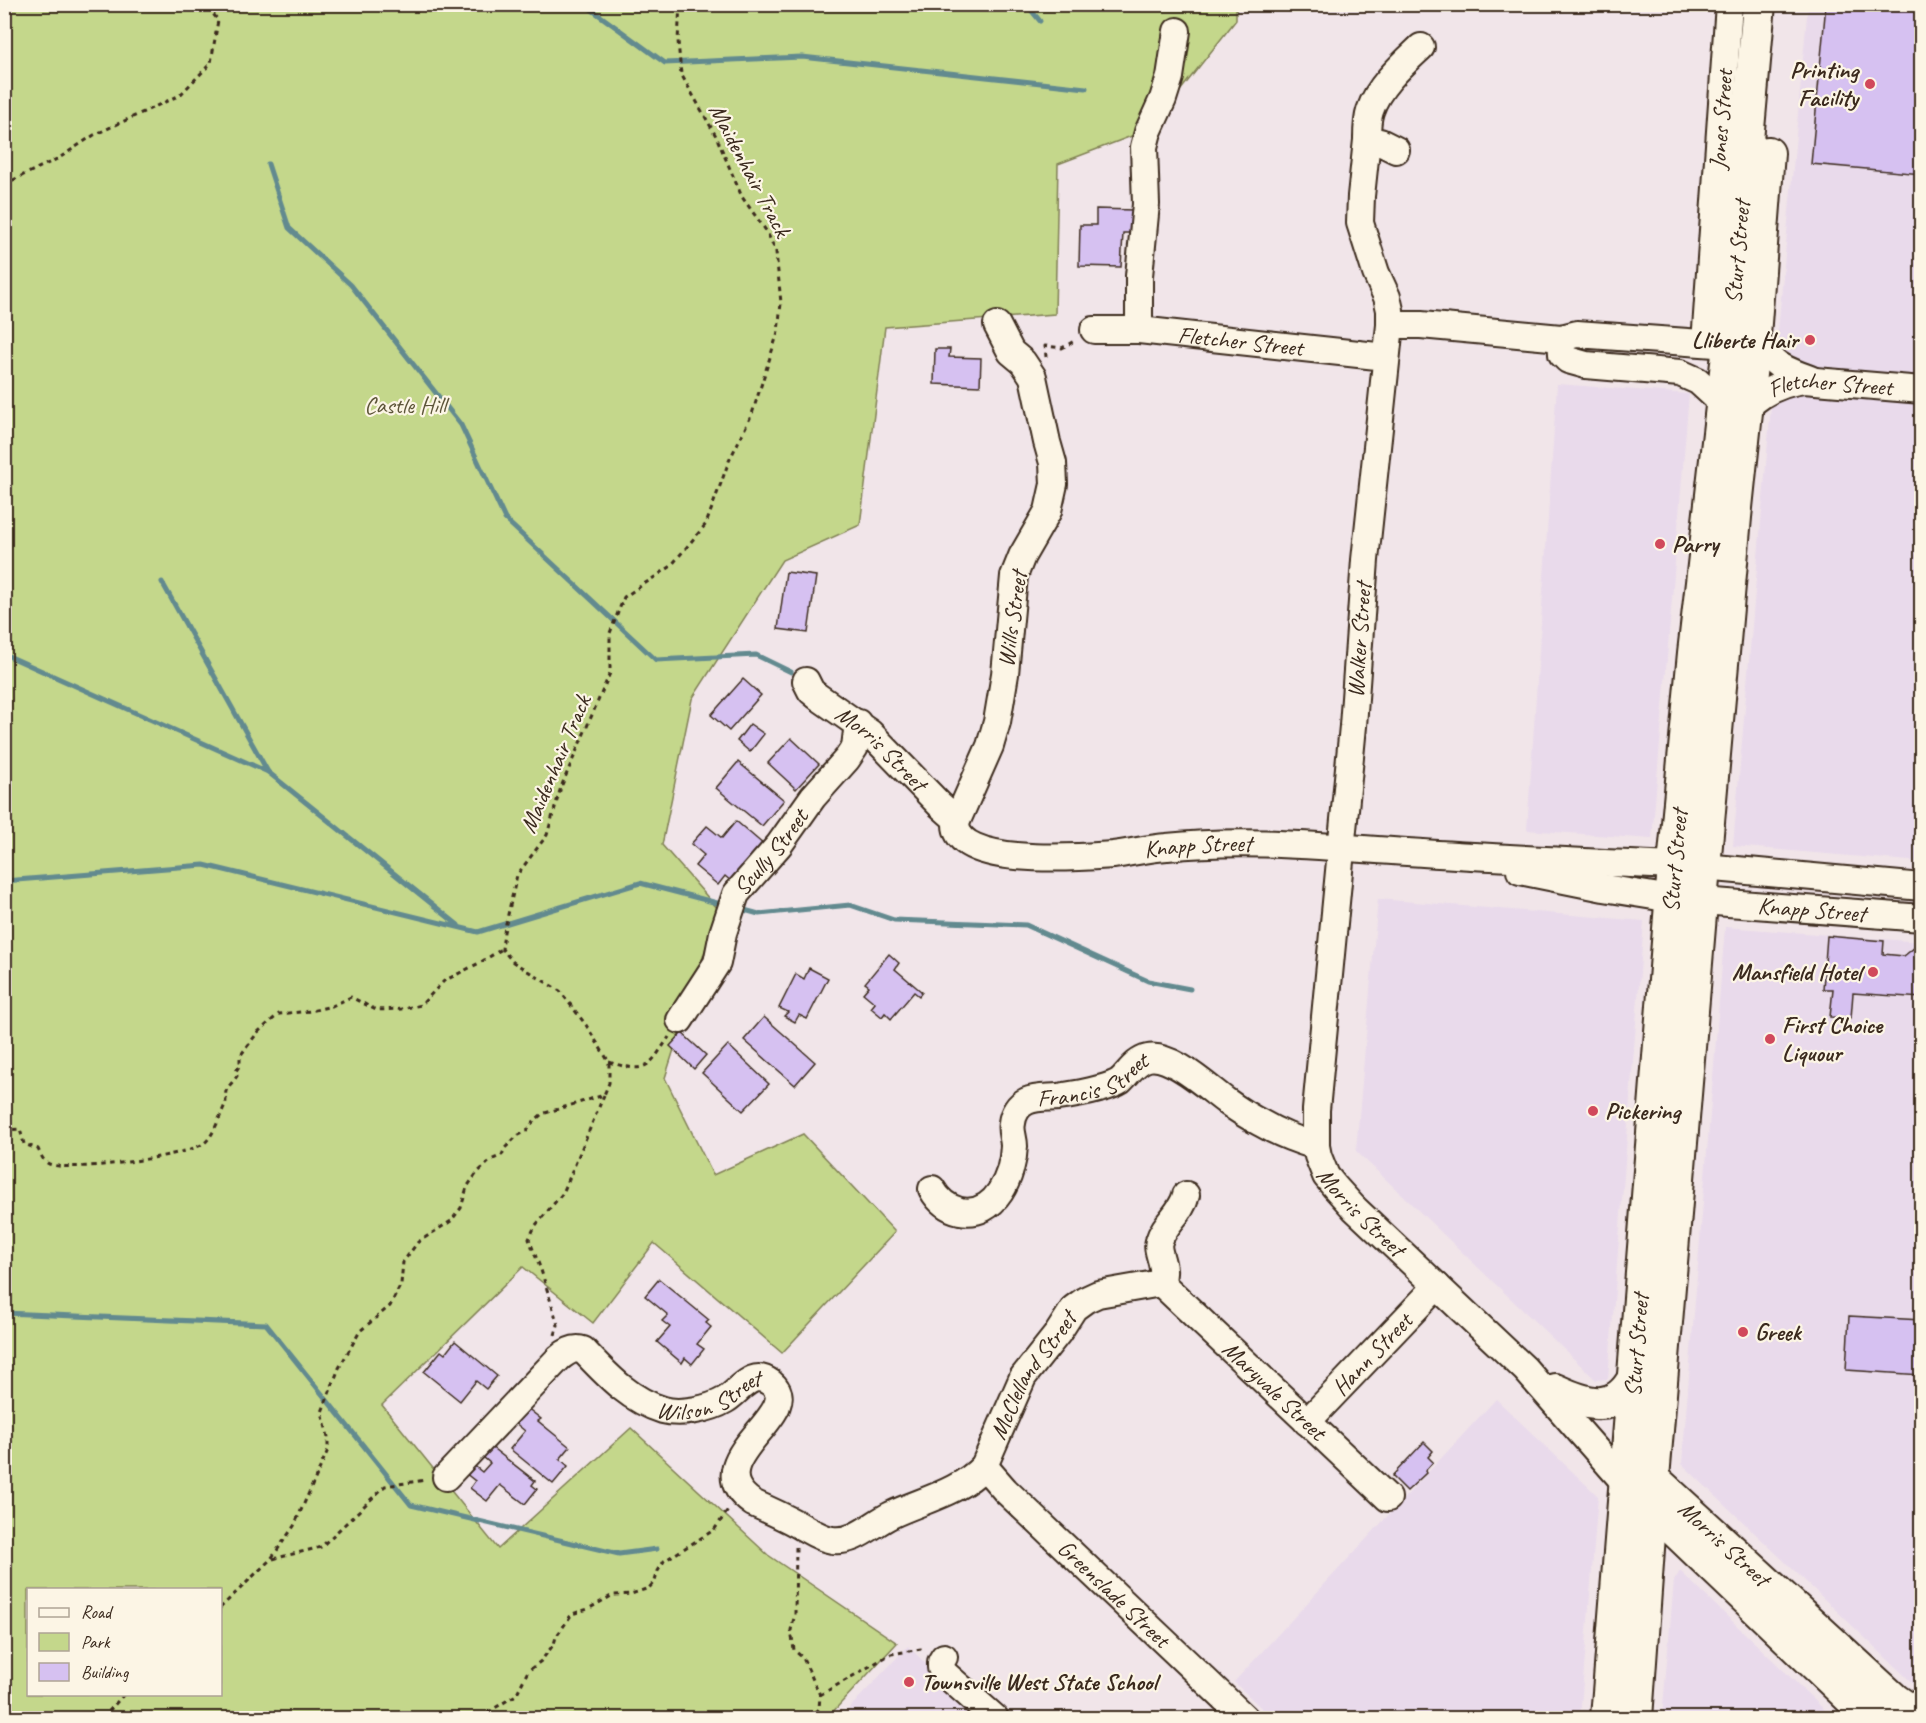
<svg xmlns="http://www.w3.org/2000/svg" width="1926" height="1723" font-family="Caveat,sans-serif">
  <style>
    .built { fill: #e9daeb }
    .green { fill: #c4d78b; stroke: #808054; stroke-width: 1.5; fill-rule: evenodd }
    .lines { fill: none; stroke-linecap: round; stroke-linejoin: round }
    .stream { stroke: #628a8f; stroke-width: 5 }
    .building { fill: #d6c1f1; stroke: #3b2a1e; stroke-width: 1.5 }
    .minor-casing { stroke: #3b2a1e; stroke-width: 30 }
    .major-casing { stroke: #3b2a1e; stroke-width: 36 }
    .path { stroke: #3b2a1e; stroke-width: 3; stroke-dasharray: 4.5 4.5; stroke-linecap: butt }
    .minor { stroke: #fcf5e5; stroke-width: 26 }
    .major { stroke: #fcf5e5; stroke-width: 32 }
    .poi-dot { fill: #d1495b; stroke: #fcf5e5; stroke-width: 2 }
    .labels { text-anchor: middle; dominant-baseline: central; stroke-width: 4.5; stroke-linejoin: round; paint-order: stroke }
    .poi-label { font-size: 24px; font-weight: bold; fill: #3b2a1e; stroke: #fcf5e5; text-anchor: start }
    .street-label { font-size: 24px; fill: #3b2a1e; stroke: #fcf5e5 }
    .park-label { font-size: 24px; fill: #5d5539; stroke: #fcf5e5 }
  </style>
  <rect width="100%" height="100%" fill="#f1e5e9"/>
  <filter id="ink" filterUnits="userSpaceOnUse"><feTurbulence type="fractalNoise" baseFrequency=".0167" numOctaves="2"/><feDisplacementMap in="SourceGraphic" scale="12" xChannelSelector="R" yChannelSelector="G"/><feConvolveMatrix kernelMatrix="1 2 1 2 8 2 1 2 1" color-interpolation-filters="sRGB"/></filter>
  <g filter="url(#ink)">
    <!-- built -->
    <g class="built">
      <polygon points="1808,5 1921,5 1921,862 1733,846 1770,418"/>
      <polygon points="1557,384 1689,394 1652,839 1527,830"/>
      <polygon points="1378,899 1644,921 1608,1379 1596,1380 1356,1151"/>
      <polygon points="1725,927 1921,942 1921,1691 1682,1464"/>
      <polygon points="1496,1399 1598,1496 1580,1718 1272,1718 1234,1682"/>
      <polygon points="1680,1571 1833,1718 1662,1718 1674,1581"/>
      <polygon points="908,1646 980,1718 840,1718"/>
    </g>
    <!-- green -->
    <path class="green" d="M5,5h1231v15l-86,109 -92,35 -3,150 -170,13 -25,198 -78,35 -90,139 -30,146 56,64 -53,169 48,97 90,-41 92,98 -113,121 -128,-110 -61,80 -70,-56 -141,138 116,144 133,-121 137,127 129,88 -70,75h-822zM28,1590h192v104h-192z"/>
    <g class="lines">
      <!-- stream -->
      <g class="stream">
        <polyline points="584,4 665,63 802,57 1086,88"/>
        <polyline points="1026,4 1040,21"/>
        <polyline points="268,164 289,228 351,285 461,425 505,519 656,660 756,655 791,672"/>
        <polyline points="162,582 268,772"/>
        <polyline points="4,654 268,772 458,925"/>
        <polyline points="4,881 204,865 478,932 640,883 725,905"/>
        <polyline points="737,908 759,914 850,905 894,920 1026,925 1148,981 1190,989"/>
        <polyline points="4,1313 266,1324 411,1505 619,1554 657,1549"/>
      </g>
    </g>
    <!-- building -->
    <g class="building">
      <polygon points="1826,4 1922,4 1922,174 1811,164"/>
      <polygon points="1096,209 1133,210 1132,233 1123,233 1121,267 1079,266 1080,225 1096,225"/>
      <polygon points="935,349 950,349 949,357 981,358 980,386 934,384"/>
      <polygon points="786,572 816,576 808,633 778,629"/>
      <polygon points="743,679 761,695 729,731 711,715"/>
      <polygon points="750,724 764,734 750,752 737,741"/>
      <polygon points="791,738 819,764 796,789 768,763"/>
      <polygon points="738,762 784,800 762,826 716,788"/>
      <polygon points="736,821 764,845 732,882 725,876 718,885 695,866 704,855 691,844 707,826 722,838"/>
      <polygon points="1827,936 1884,941 1883,954 1904,956 1915,947 1916,943 1922,943 1922,998 1853,993 1851,1018 1830,1017 1833,989 1823,989"/>
      <polygon points="889,954 899,963 895,969 922,992 919,996 914,992 891,1019 885,1013 882,1017 871,1008 875,1003 863,993 869,986 865,983"/>
      <polygon points="809,968 828,978 807,1019 799,1015 795,1022 784,1016 788,1012 779,1008 796,974 804,979"/>
      <polygon points="764,1017 815,1062 795,1085 744,1040"/>
      <polygon points="682,1033 706,1055 694,1069 670,1046"/>
      <polygon points="728,1045 769,1084 743,1111 702,1073"/>
      <polygon points="659,1279 709,1320 706,1323 711,1327 697,1344 704,1349 692,1364 685,1358 682,1363 657,1342 670,1327 662,1321 668,1315 645,1296"/>
      <polygon points="1849,1316 1922,1320 1922,1375 1846,1370"/>
      <polygon points="455,1341 497,1376 486,1389 476,1381 460,1401 424,1372 441,1351 445,1354"/>
      <polygon points="526,1407 541,1419 538,1421 570,1447 560,1459 568,1466 553,1484 510,1449 525,1431 514,1422"/>
      <polygon points="1424,1442 1433,1451 1428,1457 1433,1462 1425,1471 1426,1473 1407,1491 1392,1476"/>
      <polygon points="490,1446 535,1481 532,1485 537,1489 525,1504 500,1485 487,1501 470,1488 475,1481 465,1473 472,1464 482,1472 490,1463 483,1457"/>
    </g>
    <g class="lines">
      <defs>
        <g id="minor">
          <path d="M1367,140c0,-10 0,-20 3,-29 8,-25 33,-47 51,-64"/>
          <path id="s1" d="M1396,150l-16,-8 -13,-2 -6,56 -1,27 16,50 11,24 3,13v15l-25,235 -12,166 -37,384v36l2,10 8,20 9,11 19,21 171,161 100,114"/>
          <path id="s2" d="M997,325l14,27 12,10 10,15 14,65 6,21 1,21 -6,27 -26,45 -8,20 -9,98 -8,48 -7,24 -34,77c-1,45 128,34 157,32 18,-2 36,-7 54,-8 80,-9 160,0 240,5 89,6 178,10 267,14"/>
          <polyline points="1390,325 1421,325 1561,338 1577,334 1729,345"/>
          <path id="s3" d="M1094,330h45l247,27"/>
          <polyline points="1139,330 1139,276 1146,204 1144,147 1148,132 1163,99 1170,77 1177,31"/>
          <path d="M1754,336c18,28 25,32 56,43"/>
          <polyline points="1561,338 1562,354 1568,360 1586,365 1680,373 1698,381 1723,404"/>
          <path id="s4" d="M1705,343l24,-339"/>
          <path id="s5" d="M1745,409c17,-17 36,-26 59,-29l118,10"/>
          <path id="s6" d="M806,681l5,10 6,5 53,37 69,71 17,15"/>
          <polyline points="1704,867 1922,887"/>
          <polyline points="1520,871 1604,888 1672,899"/>
          <path id="s7" d="M1702,901l220,17"/>
          <path id="s8" d="M680,1020l37,-57 6,-30 13,-39 43,-49 34,-48 34,-38 8,-12 3,-24"/>
          <path id="s9" d="M932,1189c6,11 15,19 28,22 36,7 53,-36 54,-65 0,-8 -4,-15 -2,-23 1,-9 6,-18 15,-22 9,-4 21,-3 31,-4 14,-2 27,-4 41,-8 7,-2 15,-4 21,-8 9,-8 15,-20 28,-23 23,-5 60,30 78,43 11,8 23,16 35,22 17,10 35,17 55,23"/>
          <path id="s10" d="M1161,1283l227,215"/>
          <path d="M1161,1283c7,-18 -6,-30 -2,-42 5,-18 23,-28 27,-46"/>
          <path id="s11" d="M1307,1422l130,-136"/>
          <path id="s12" d="M984,1466l21,24 240,228"/>
          <path id="s13" d="M446,1477l113,-119c7,-6 15,-11 24,-8 23,24 46,50 80,60 17,5 47,-1 62,-10 15,-9 27,-32 46,-17 38,31 -80,77 -18,120 16,7 31,14 46,22 11,6 21,13 33,15 23,3 40,-16 59,-25 31,-15 68,-22 93,-49l39,-89 35,-44 16,-25 11,-8 13,-6 63,-11"/>
          <polyline points="944,1657 941,1662 941,1668 945,1674 995,1718"/>
        </g>
        <g id="major">
          <path d="M1555,1390c32,15 60,24 79,-12"/>
          <path id="s14" d="M1643,1469l252,231 26,18"/>
          <polyline points="1642,1499 1871,1718"/>
          <path id="s15" d="M1607,1718l67,-852 20,-213 35,-308 30,-341"/>
          <polyline points="1636,1718 1653,1478 1704,867 1735,517 1754,336 1768,153"/>
        </g>
      </defs>
      <!-- minor casing -->
      <use href="#minor" class="minor-casing"/>
      <!-- major casing -->
      <use href="#major" class="major-casing"/>
      <!-- path -->
      <g class="path">
        <polyline points="4,181 9,182 59,158 94,135 180,95 211,63 218,20 205,4"/>
        <polyline points="1046,357 1045,346 1062,348 1076,340"/>
        <path d="M609,1062c38,12 39,6 60,-25"/>
        <path d="M4,1130l16,-1 4,15 14,5c3,6 5,12 11,15 21,9 133,-7 154,-20 10,-6 17,-29 22,-39 2,-4 0,-9 1,-14 2,-5 8,-10 11,-15l-1,-5 4,-6v-9l18,-24 21,-18 32,-3 21,-5 19,-9 25,13 25,-1 20,-4 23,-24 37,-19 21,-13"/>
        <polyline points="555,1335 558,1325 541,1270 529,1239 535,1226 563,1193 604,1095"/>
        <polyline points="796,1547 795,1614 791,1630 794,1650 803,1658 820,1695 819,1709 811,1718"/>
        <polyline points="273,1559 321,1547 385,1486 426,1480"/>
        <polyline points="220,1608 271,1559 294,1526 328,1450 328,1437 322,1412 339,1368 360,1331 390,1306 401,1284 403,1262 418,1242 451,1221 461,1208 467,1187 477,1173 491,1160 502,1155 505,1148 517,1136 527,1131 533,1122 542,1114 604,1095 609,1083 609,1062 586,1025 560,991 513,962 502,949 504,932 517,875 547,835 561,787 610,673 610,633 624,597 670,567 706,524 729,461 752,414 778,332 781,303 776,252 767,232 742,197 716,136 681,74 678,41 680,4"/>
        <polyline points="820,1695 891,1654 921,1649 923,1651"/>
        <polyline points="103,1718 124,1694"/>
        <polyline points="482,1718 482,1716 516,1695 528,1671 541,1661 554,1644 556,1637 572,1614 588,1609 613,1595 631,1594 649,1588 655,1581 658,1571 664,1561 714,1530 729,1509"/>
      </g>
      <!-- minor -->
      <use href="#minor" class="minor"/>
      <!-- major -->
      <use href="#major" class="major"/>
    </g>
  </g>
  <!-- markers -->
  <g class="poi-dot">
    <circle cx="1870" cy="84" r="6"/>
    <circle cx="1810" cy="340" r="6"/>
    <circle cx="1660" cy="544" r="6"/>
    <circle cx="1873" cy="972" r="6"/>
    <circle cx="1770" cy="1039" r="6"/>
    <circle cx="1593" cy="1111" r="6"/>
    <circle cx="1743" cy="1332" r="6"/>
    <circle cx="909" cy="1682" r="6"/>
  </g>
  <g class="labels">
    <!-- poi labels -->
    <g class="poi-label">
      <text x="1858" y="70" text-anchor="end">Printing<tspan x="1858" dy="28">Facility</tspan></text>
      <text x="1798" y="340" text-anchor="end">Lliberte Hair</text>
      <text x="1672" y="544">Parry</text>
      <text x="1861" y="972" text-anchor="end">Mansfield Hotel</text>
      <text x="1782" y="1025">First Choice<tspan x="1782" dy="28">Liquour</tspan></text>
      <text x="1605" y="1111">Pickering</text>
      <text x="1755" y="1332">Greek</text>
      <text x="921" y="1682">Townsville West State School</text>
    </g>
    <!-- street labels -->
    <g class="street-label">
      <text stroke="none"><textPath href="#s4" startOffset="224">Jones Street</textPath></text>
      <text transform="translate(750 170) rotate(62)">Maidenhair Track</text>
      <text stroke="none"><textPath href="#s15" startOffset="1472">Sturt Street</textPath></text>
      <text stroke="none"><textPath href="#s3" startOffset="147">Fletcher Street</textPath></text>
      <text stroke="none"><textPath href="#s5" startOffset="93">Fletcher Street</textPath></text>
      <text transform="translate(1012 619) rotate(-82)">Wills Street</text>
      <text transform="translate(1359 640) rotate(-86)">Walker Street</text>
      <text stroke="none"><textPath href="#s6" startOffset="102">Morris Street</textPath></text>
      <text transform="translate(555 764) rotate(-67)">Maidenhair Track</text>
      <text stroke="none"><textPath href="#s2" startOffset="788">Knapp Street</textPath></text>
      <text stroke="none"><textPath href="#s8" startOffset="194">Scully Street</textPath></text>
      <text stroke="none"><textPath href="#s15" startOffset="860">Sturt Street</textPath></text>
      <text stroke="none"><textPath href="#s7" startOffset="110">Knapp Street</textPath></text>
      <text stroke="none"><textPath href="#s9" startOffset="254">Francis Street</textPath></text>
      <text stroke="none"><textPath href="#s1" startOffset="1128">Morris Street</textPath></text>
      <text stroke="none"><textPath href="#s15" startOffset="374">Sturt Street</textPath></text>
      <text stroke="none"><textPath href="#s11" startOffset="94">Hann Street</textPath></text>
      <text stroke="none"><textPath href="#s13" startOffset="915">McClelland Street</textPath></text>
      <text stroke="none"><textPath href="#s10" startOffset="156">Maryvale Street</textPath></text>
      <text stroke="none"><textPath href="#s13" startOffset="342">Wilson Street</textPath></text>
      <text stroke="none"><textPath href="#s14" startOffset="110">Morris Street</textPath></text>
      <text stroke="none"><textPath href="#s12" startOffset="182">Greenslade Street</textPath></text>
    </g>
    <!-- park labels -->
    <g class="park-label">
      <text x="405" y="405">Castle Hill</text>
    </g>
  </g>
  <!-- margin -->
  <rect width="1926" height="1723" fill="none" stroke="#fcf5e5" stroke-width="24"/>
  <rect x="12" y="12" width="1902" height="1699" fill="none" stroke="#3b2a1e" stroke-width="2" filter="url(#ink)"/>
  <!-- legend -->
  <rect x="27" y="1588" width="195" height="108" fill="#fcf5e5" stroke="#afa495" stroke-width="1.5"/>
  <rect x="39" y="1608" width="30" height="9" fill="#fcf5e5" stroke="#afa495" stroke-width="1.5"/>
  <text x="81" y="1618" font-size="18" fill="#3b2a1e">Road</text>
  <rect x="39" y="1633" width="30" height="18" fill="#c4d78b" stroke="#afa495" stroke-width="1.5"/>
  <text x="81" y="1648" font-size="18" fill="#3b2a1e">Park</text>
  <rect x="39" y="1663" width="30" height="18" fill="#d6c1f1" stroke="#afa495" stroke-width="1.5"/>
  <text x="81" y="1678" font-size="18" fill="#3b2a1e">Building</text>
</svg>
